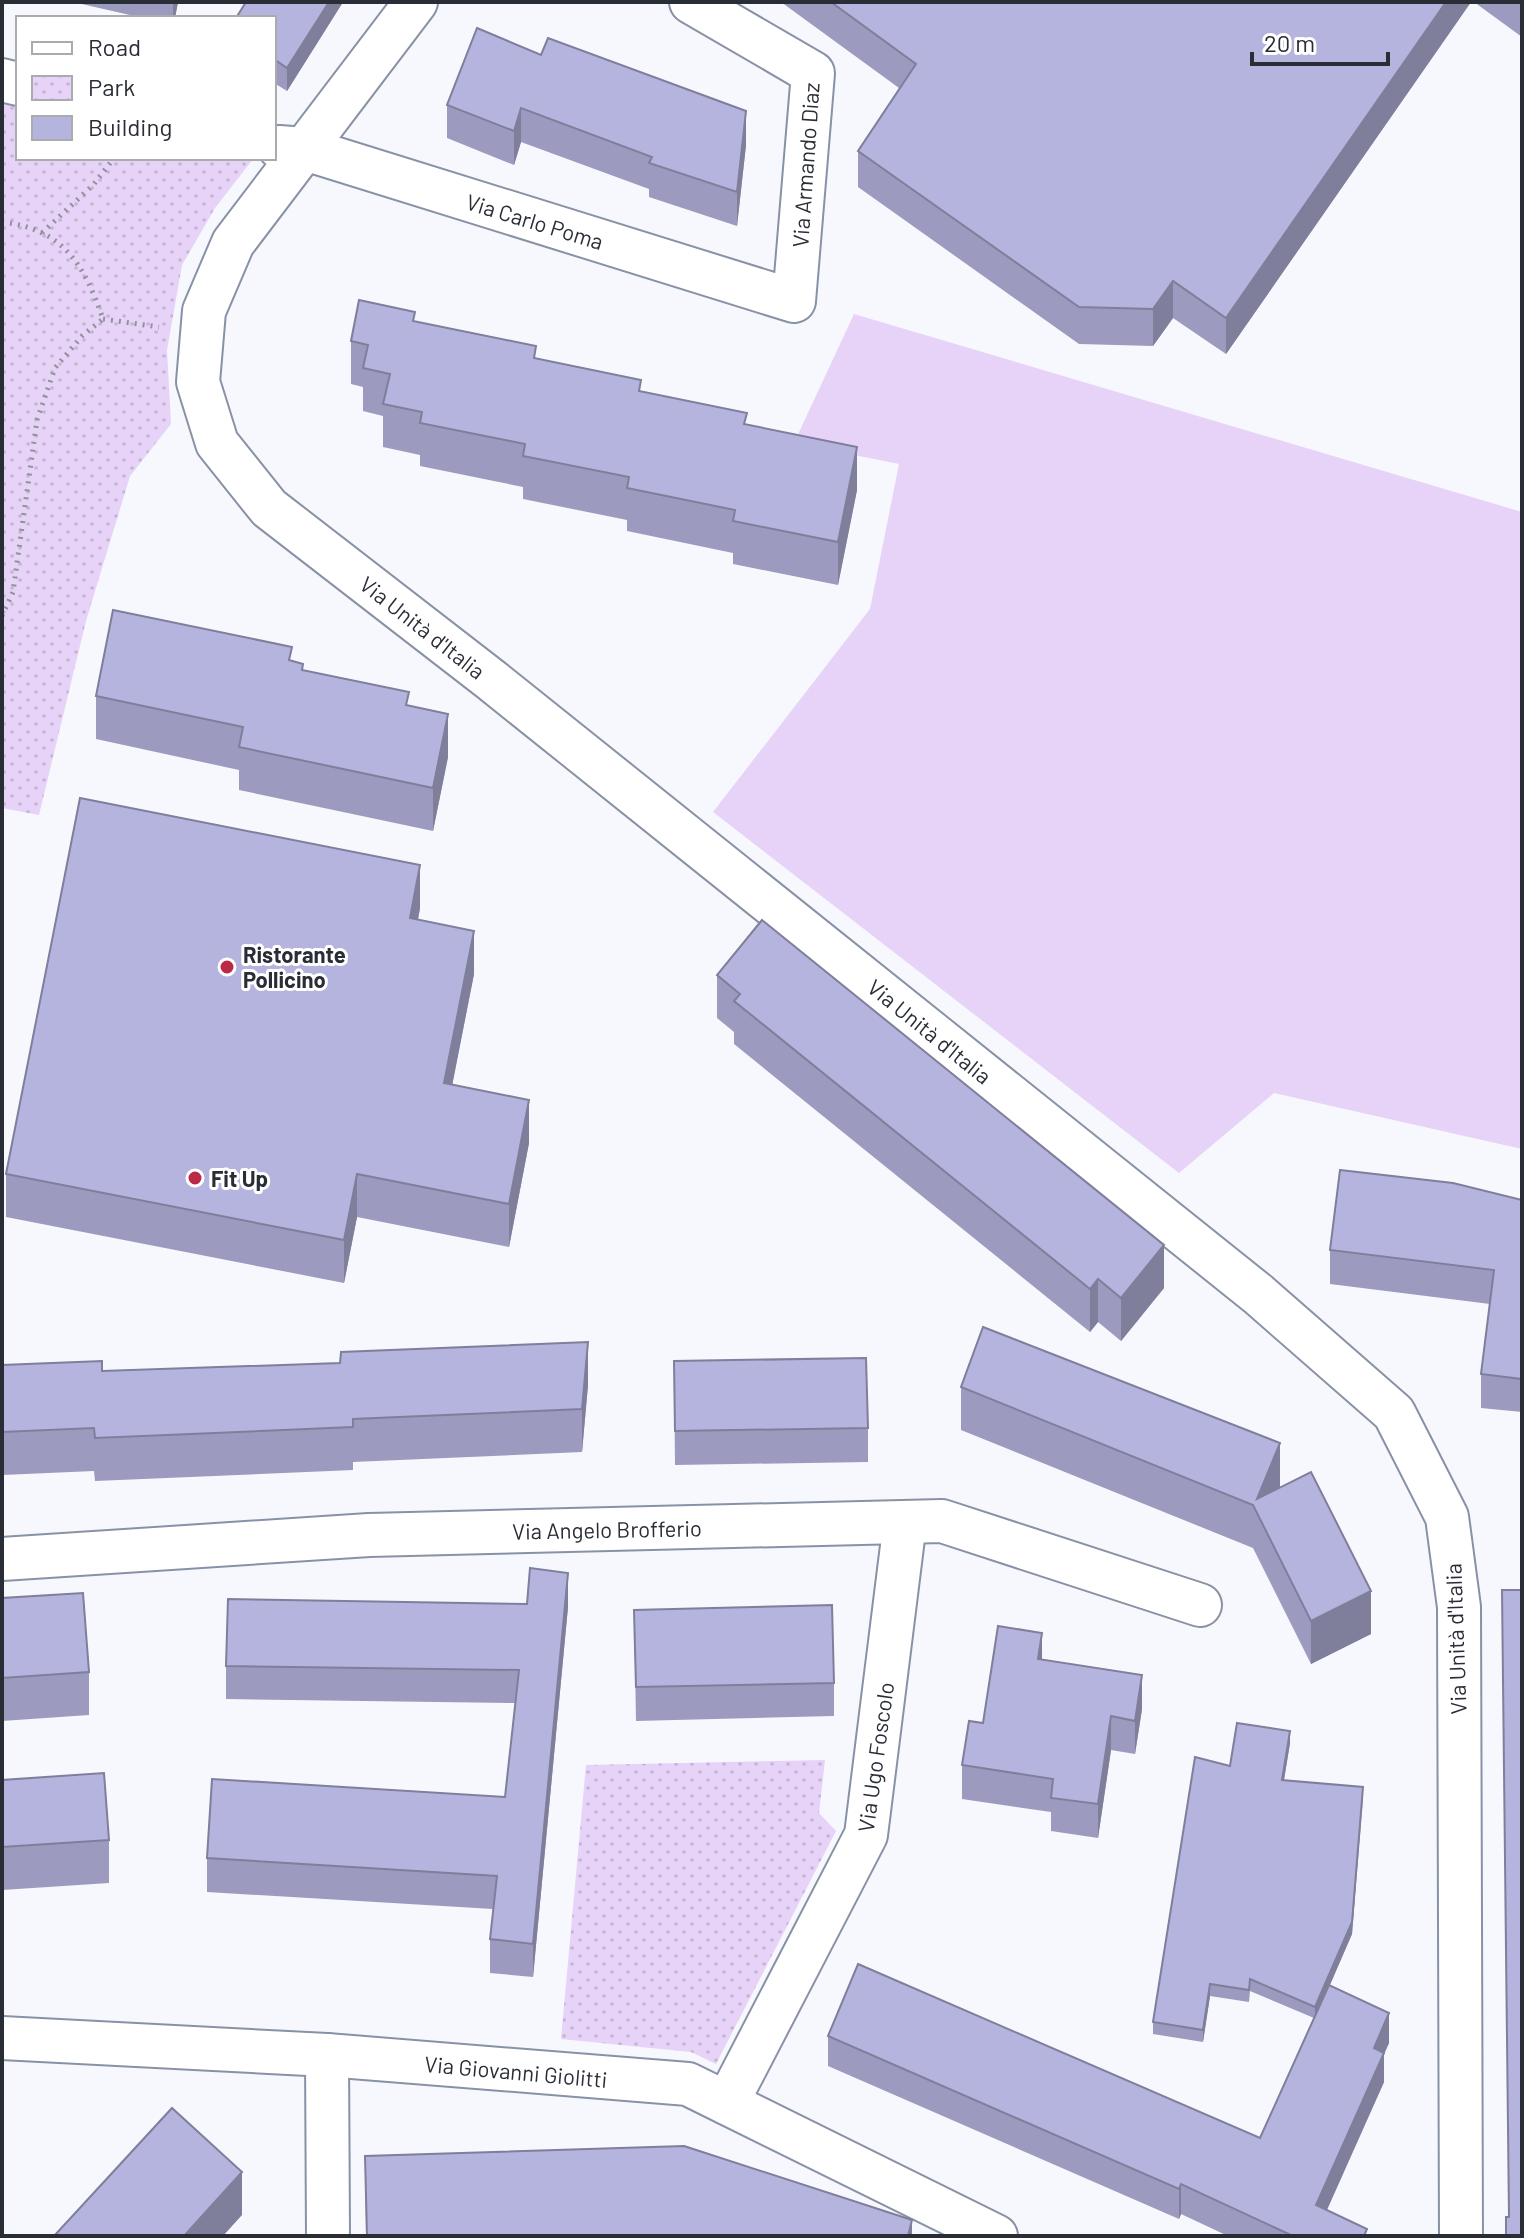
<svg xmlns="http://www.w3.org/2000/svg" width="1524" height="2238" font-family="Barlow,sans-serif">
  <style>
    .grass { fill: #e6d3f7 }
    .park { fill: url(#park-dots) }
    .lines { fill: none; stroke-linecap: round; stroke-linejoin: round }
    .street-casing { stroke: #8892a6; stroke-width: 46 }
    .path { stroke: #90939a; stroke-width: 5; stroke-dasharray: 2 6; stroke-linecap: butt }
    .street { stroke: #fff; stroke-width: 42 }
    .wall { fill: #9c9bbf }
    .shaded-wall { fill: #7f7e9b }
    .building { fill: #b5b4de; stroke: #7f7e9b; stroke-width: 2 }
    .poi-dot { fill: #ba2945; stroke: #fff; stroke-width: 3 }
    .labels { text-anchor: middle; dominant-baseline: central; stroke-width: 6; stroke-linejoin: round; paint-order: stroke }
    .street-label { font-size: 22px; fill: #292d36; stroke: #fff }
    .poi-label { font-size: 22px; font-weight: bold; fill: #292d36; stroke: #fff; text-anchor: start }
  </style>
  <defs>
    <pattern id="park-dots" width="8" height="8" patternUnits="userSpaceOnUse" patternTransform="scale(2)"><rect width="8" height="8" fill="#e6d3f7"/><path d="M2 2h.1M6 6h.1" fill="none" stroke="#c5b5d4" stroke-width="1.8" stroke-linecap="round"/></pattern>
  </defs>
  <rect width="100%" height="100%" fill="#f6f8fd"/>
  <!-- grass -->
  <polygon class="grass" points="854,314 1522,512 1522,1149 1274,1093 1179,1173 713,812 870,609 899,464 794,443"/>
  <!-- park -->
  <g class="park">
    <polygon points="2,95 18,99 18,158 253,159 215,208 182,265 167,350 171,424 130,476 86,621 39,815 2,808"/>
    <polygon points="825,1760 819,1813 836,1831 716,2064 691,2052 561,2039 586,1765"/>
  </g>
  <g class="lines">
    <defs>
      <g id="street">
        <polyline points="416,2 233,243 204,311 198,382 217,443 269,508 490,679 1258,1294 1394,1413 1447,1517 1459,1607 1461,2236"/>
        <polyline points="2,80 18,84"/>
        <polyline points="279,147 305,149 794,301 813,73 691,2"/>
        <polyline points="2,1559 369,1535 942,1521 1200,1605"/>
        <polyline points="2,2038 327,2055 688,2084 996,2236"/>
        <polyline points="327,2055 328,2236"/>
        <polyline points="727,2103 866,1835 905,1522"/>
      </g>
    </defs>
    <!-- street casing -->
    <use href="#street" class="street-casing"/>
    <!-- path -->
    <g class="path">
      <path d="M2,222c62,7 82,43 101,97l-21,17 -27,32 -18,52 -24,172 -11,24"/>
      <polyline points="42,233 94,184 114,158"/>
      <polyline points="103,319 159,327"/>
    </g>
    <!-- street -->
    <use href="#street" class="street"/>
  </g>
  <!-- wall -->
  <g class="wall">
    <polygon points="73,2 178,2 175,18 143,18"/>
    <polygon points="246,2 343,2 287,91 274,83 274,18"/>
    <polygon points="781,2 1471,2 1226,354 1173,318 1153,346 1079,344 858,187 858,151 899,88"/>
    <polygon points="1474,2 1522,2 1522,37"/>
    <polygon points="477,28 746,145 737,226 649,197 649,189 521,142 514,165 447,138 447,105"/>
    <polygon points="415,321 747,425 857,490 838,585 733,564 733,553 627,531 627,520 523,499 523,487 420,466 420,455 383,447 383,416 363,411 363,387 351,384 351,341"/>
    <polygon points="292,661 303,670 409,706 448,757 433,831 239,790 239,770 96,739 96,696"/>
    <polygon points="420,908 418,920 474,974 452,1085 529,1143 509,1247 357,1217 344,1283 6,1217 6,1174"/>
    <polygon points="717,975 1164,1288 1121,1341 1098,1322 1090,1332 734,1044 734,1032 717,1018"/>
    <polygon points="1522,1200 1522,1412 1481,1408 1481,1374 1490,1304 1330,1284 1330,1250"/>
    <polygon points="674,1361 868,1428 868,1462 675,1465"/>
    <polygon points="2,1365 102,1371 588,1385 582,1452 353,1462 353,1470 95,1481 94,1471 2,1475"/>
    <polygon points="961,1387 1280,1486 1279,1489 1371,1634 1311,1664 1253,1548 961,1430"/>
    <polygon points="2,1598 89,1672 89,1715 2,1721"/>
    <polygon points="568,1607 533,1977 490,1973 490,1939 493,1909 207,1892 207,1858 505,1797 516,1703 226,1699 226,1666"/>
    <polygon points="634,1610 834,1683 834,1716 636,1721"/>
    <polygon points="1042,1659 1142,1709 1135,1754 1111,1750 1098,1838 1051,1831 1051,1812 962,1799 962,1765 983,1723"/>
    <polygon points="1290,1743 1284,1780 1363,1799 1352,1934 1330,1985 1389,2043 1384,2054 1384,2082 1327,2210 1367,2236 1228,2236 1181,2214 1179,2219 828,2066 828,2036 1260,2138 1314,2018 1250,1991 1249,2002 1210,1996 1203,2042 1153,2034 1153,2022 1230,1766"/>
    <polygon points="2,1780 109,1840 109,1883 2,1890"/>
    <polygon points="365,2156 912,2236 366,2236"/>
  </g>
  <!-- shaded-wall -->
  <g class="shaded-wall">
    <polygon points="173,2 178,2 175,18 173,18"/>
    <polygon points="329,2 343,2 287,91 287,68"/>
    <polygon points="1446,2 1471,2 1226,354 1226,318"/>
    <polygon points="521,108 521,142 514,165 514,131"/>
    <polygon points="746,111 746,145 737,226 737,192"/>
    <polygon points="1173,281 1173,318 1153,346 1153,309"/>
    <polygon points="857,447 857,490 838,585 838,542"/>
    <polygon points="448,714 448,757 433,831 433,788"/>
    <polygon points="420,865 420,908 410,961 410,918"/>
    <polygon points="474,931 474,974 444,1127 444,1083"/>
    <polygon points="529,1100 529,1143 509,1247 509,1204"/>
    <polygon points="357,1174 357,1217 344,1283 344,1240"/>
    <polygon points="1164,1245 1164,1288 1121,1341 1121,1298"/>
    <polygon points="1098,1279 1098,1322 1090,1332 1090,1289"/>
    <polygon points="588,1342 588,1385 582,1452 582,1409"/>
    <polygon points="1280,1443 1280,1486 1264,1526 1257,1499"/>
    <polygon points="568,1573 568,1607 533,1977 533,1944"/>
    <polygon points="1371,1591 1371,1634 1311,1664 1311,1621"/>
    <polygon points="1042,1633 1042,1667 1038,1659"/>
    <polygon points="1142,1675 1142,1709 1135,1754 1135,1721"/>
    <polygon points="1111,1716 1111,1750 1098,1838 1098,1804"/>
    <polygon points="1290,1731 1290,1743 1282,1792 1282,1780"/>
    <polygon points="1363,1787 1352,1934 1315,2019 1315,2007"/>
    <polygon points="1210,1984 1210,1996 1203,2042 1203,2030"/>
    <polygon points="1389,2013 1389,2043 1384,2054 1384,2082 1316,2234 1316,2205 1374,2048"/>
    <polygon points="242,2172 242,2215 223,2236 184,2236"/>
    <polygon points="1181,2184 1181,2214 1179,2219 1179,2189"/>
    <polygon points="912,2220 912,2236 908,2236"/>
  </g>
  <!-- building -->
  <g class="building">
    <polygon points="246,2 329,2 287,68 274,59 274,18 236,18"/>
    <polygon points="831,2 1446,2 1226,318 1173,281 1153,309 1079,307 858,151 916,64"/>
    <polygon points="477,28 541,55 548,38 746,111 737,192 649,163 652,157 521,108 514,131 447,105"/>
    <polygon points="359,300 415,312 413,321 536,346 534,358 641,380 639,391 747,413 744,424 857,447 838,542 733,521 735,510 627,488 629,477 523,456 525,444 420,423 422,412 383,404 390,374 363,368 368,345 351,341"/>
    <polygon points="113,610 292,647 289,660 303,664 302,670 409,692 406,705 448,714 433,788 239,747 243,727 96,696"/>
    <polygon points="80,798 420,865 410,918 474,931 444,1083 529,1100 509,1204 357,1174 344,1240 6,1174"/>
    <polygon points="762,920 1164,1245 1121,1298 1098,1279 1090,1289 734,1001 740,994 717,975"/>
    <polygon points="1340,1170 1453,1183 1522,1200 1522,1379 1481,1374 1494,1270 1330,1250"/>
    <polygon points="983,1327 1280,1443 1257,1499 1311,1472 1371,1591 1311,1621 1253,1505 961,1387"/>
    <polygon points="588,1342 582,1409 353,1419 353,1427 95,1438 94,1428 2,1432 2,1365 102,1361 102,1371 340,1363 341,1352"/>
    <polygon points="866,1358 868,1428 675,1431 674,1361"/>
    <polygon points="530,1568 568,1573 533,1944 490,1939 497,1876 207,1858 212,1779 505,1797 519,1670 226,1666 228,1599 527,1604"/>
    <polygon points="1502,1590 1522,1590 1522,2236 1506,2236 1506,2217 1509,2217"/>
    <polygon points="83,1593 89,1672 2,1678 2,1598"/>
    <polygon points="832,1605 834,1683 636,1687 634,1610"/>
    <polygon points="998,1626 1042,1633 1038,1659 1142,1675 1135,1721 1111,1716 1098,1804 1051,1798 1053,1779 962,1765 969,1721 983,1723"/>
    <polygon points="1237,1723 1290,1731 1282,1780 1363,1787 1352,1922 1315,2007 1250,1979 1249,1990 1210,1984 1203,2030 1153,2022 1195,1757 1230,1766"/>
    <polygon points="104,1773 109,1840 2,1847 2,1780"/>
    <polygon points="858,1964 1260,2138 1329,1985 1389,2013 1374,2048 1384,2053 1316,2205 1367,2229 1364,2236 1293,2236 1181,2184 1179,2189 828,2036"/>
    <polygon points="172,2108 242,2172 184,2236 54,2236"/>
    <polygon points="684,2146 912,2220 908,2236 367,2236 365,2156"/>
  </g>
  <!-- markers -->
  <g class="poi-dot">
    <circle cx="227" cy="967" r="8"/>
    <circle cx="195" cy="1178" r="8"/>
  </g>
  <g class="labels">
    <!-- street labels -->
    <g class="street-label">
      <text transform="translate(805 165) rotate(-86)">Via Armando Diaz</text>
      <text transform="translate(535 221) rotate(17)">Via Carlo Poma</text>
      <text transform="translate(423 627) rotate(38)">Via Unità d'Italia</text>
      <text transform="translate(930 1031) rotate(39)">Via Unità d'Italia</text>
      <text transform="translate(607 1529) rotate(-1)">Via Angelo Brofferio</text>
      <text transform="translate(1455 1639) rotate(-92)">Via Unità d'Italia</text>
      <text transform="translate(875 1757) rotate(-82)">Via Ugo Foscolo</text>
      <text transform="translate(516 2071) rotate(5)">Via Giovanni Giolitti</text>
    </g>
    <!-- poi labels -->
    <g class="poi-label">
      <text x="243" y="954">Ristorante<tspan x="243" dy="25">Pollicino</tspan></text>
      <text x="211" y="1178">Fit Up</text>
    </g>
  </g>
  <!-- border -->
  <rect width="1524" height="2238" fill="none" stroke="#292d36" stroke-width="8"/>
  <!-- legend -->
  <rect x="16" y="16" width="260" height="144" fill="#ffffff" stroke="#a9abaf" stroke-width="2"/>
  <rect x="32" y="42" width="40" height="12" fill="#ffffff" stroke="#a9abaf" stroke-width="2"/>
  <text x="88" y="56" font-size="24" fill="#292d36">Road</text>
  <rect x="32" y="76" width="40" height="24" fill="url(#park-dots)" stroke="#a9abaf" stroke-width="2"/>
  <text x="88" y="96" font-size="24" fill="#292d36">Park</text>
  <rect x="32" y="116" width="40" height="24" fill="#b5b4de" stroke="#a9abaf" stroke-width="2"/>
  <text x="88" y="136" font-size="24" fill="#292d36">Building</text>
  <!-- scale -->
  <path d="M1252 52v12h136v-12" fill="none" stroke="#292d36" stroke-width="4"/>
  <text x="1264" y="52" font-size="24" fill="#292d36" stroke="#ffffff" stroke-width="6" paint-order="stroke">20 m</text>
</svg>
